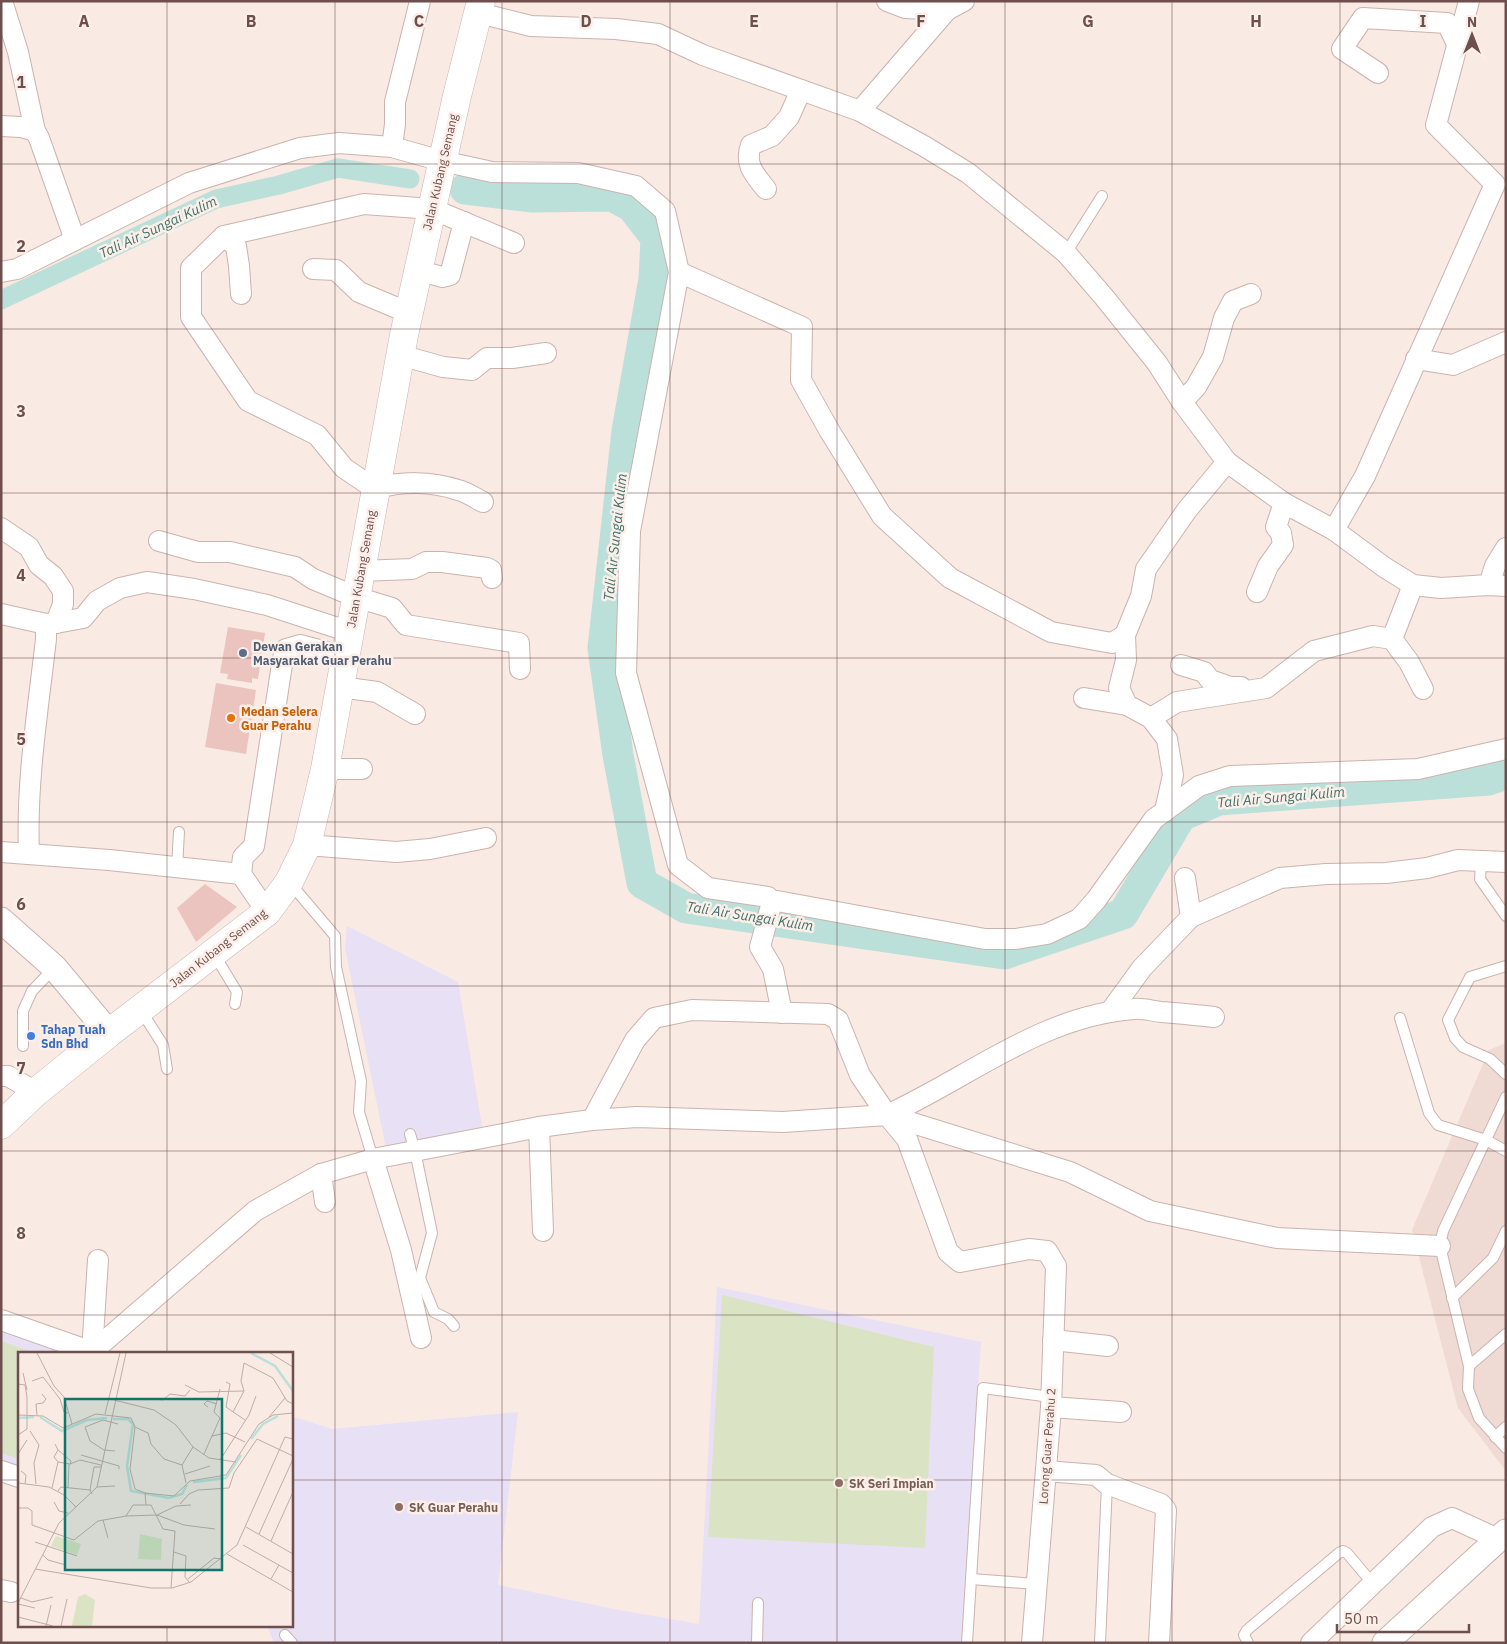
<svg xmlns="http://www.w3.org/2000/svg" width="1507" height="1644" font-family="'IBM Plex Sans',sans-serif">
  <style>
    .residential { fill: #efdbd3 }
    .education { fill: #e8e0f5 }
    .green { fill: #dae4c4 }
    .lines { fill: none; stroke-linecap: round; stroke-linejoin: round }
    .canal { stroke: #bbe0da; stroke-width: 19 }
    .river { stroke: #bbe0da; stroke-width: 31 }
    .building { fill: #ebc4bf }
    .service-casing { stroke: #cbb3ae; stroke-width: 12 }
    .minor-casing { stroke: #cbb3ae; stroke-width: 22 }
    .tertiary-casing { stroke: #cbb3ae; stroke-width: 27 }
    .secondary-casing { stroke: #cdb1ac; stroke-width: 29 }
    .service { stroke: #fff; stroke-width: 10 }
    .minor { stroke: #fff; stroke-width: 20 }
    .tertiary { stroke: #fff; stroke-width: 25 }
    .secondary { stroke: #fff; stroke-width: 28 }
    .grid { fill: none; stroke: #6e4f4d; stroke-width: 1; stroke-opacity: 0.55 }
    .service-dot { fill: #5c6f8a; stroke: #fcefe9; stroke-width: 2 }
    .food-dot { fill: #e8710a; stroke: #fcefe9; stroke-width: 2 }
    .shop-dot { fill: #3f7fe0; stroke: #fcefe9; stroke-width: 2 }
    .education-dot { fill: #8d6e63; stroke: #fcefe9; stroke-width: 2 }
    .labels { text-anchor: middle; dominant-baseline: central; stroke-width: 5; stroke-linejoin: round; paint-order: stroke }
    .street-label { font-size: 12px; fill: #6e4f4d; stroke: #fcefe9 }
    .service-label { font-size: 12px; font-weight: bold; fill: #4e5e75; stroke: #fcefe9; text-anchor: start }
    .food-label { font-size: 12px; font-weight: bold; fill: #c56008; stroke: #fcefe9; text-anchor: start }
    .shop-label { font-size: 12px; font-weight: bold; fill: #366cbe; stroke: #fcefe9; text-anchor: start }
    .education-label { font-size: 12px; font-weight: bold; fill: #785e54; stroke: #fcefe9; text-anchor: start }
    .water-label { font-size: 14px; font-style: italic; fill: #42726c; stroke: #fcefe9 }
    .inset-river { fill: none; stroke: #bbe0da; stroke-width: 2.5 }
    .inset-road { fill: none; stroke: #c1aca7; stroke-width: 1 }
    .view { fill: #0f766e; fill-opacity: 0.15; stroke: #0f766e; stroke-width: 2.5 }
    .inset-edge { fill: none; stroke: #6e4f4d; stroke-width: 2.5 }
    .grid-label { font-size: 16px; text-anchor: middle; font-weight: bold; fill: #6e4f4d; stroke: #fcefe9; stroke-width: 5; stroke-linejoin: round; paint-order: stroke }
  </style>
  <rect width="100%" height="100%" fill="#f9eae3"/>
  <!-- residential -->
  <polygon class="residential" points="1506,1043 1506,1471 1458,1408 1412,1230 1489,1050"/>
  <!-- education -->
  <g class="education">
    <polygon points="347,926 458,982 482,1127 386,1148 345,948"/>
    <polygon points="717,1287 981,1342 961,1643 274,1643 268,1628 269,1625 291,1625 291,1416 332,1429 518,1412 498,1585 619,1610 699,1624"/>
    <polygon points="1,1330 66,1353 19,1353 19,1466 1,1460"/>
  </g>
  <!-- green -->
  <g class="green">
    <polygon points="722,1295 934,1347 925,1548 708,1537"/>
    <polygon points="1,1341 35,1353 19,1353 19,1459 1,1453"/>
  </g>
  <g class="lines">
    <!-- canal -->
    <polyline class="canal" points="1,300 216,199 279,185 338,168 410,179"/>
    <!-- river -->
    <polyline class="river" points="465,189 533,197 612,196 632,207 656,238 654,279 627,431 603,648 618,755 642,883 686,908 1004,954 1123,914 1181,816 1219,800 1489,780 1506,774"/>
  </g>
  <!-- building -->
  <g class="building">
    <polygon points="228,627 265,633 258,679 252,678 252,683 227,679 228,674 220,673"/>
    <polygon points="216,683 256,690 246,754 205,747"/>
    <polygon points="205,884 237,907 196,942 177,908"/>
  </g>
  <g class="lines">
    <defs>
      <g id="service">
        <polyline points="1066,253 1102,196"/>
        <polyline points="1481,862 1480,879 1506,916"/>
        <polyline points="177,868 179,832"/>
        <polyline points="290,883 335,936 336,967 361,1081 359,1112 373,1159"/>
        <polyline points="214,954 237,992 235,1004"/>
        <polyline points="1506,966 1470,977 1448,1020 1455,1038 1463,1047 1490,1059 1506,1074"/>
        <polyline points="140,1009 163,1045 167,1069"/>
        <polyline points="1400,1018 1429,1113 1438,1125 1486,1140 1506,1151"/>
        <polyline points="23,1046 23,1011 32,991 54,968"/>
        <polyline points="410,1134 415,1151 432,1233 420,1278 434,1312 448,1319 454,1326"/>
        <polyline points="1452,1298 1493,1258 1506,1231"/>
        <polyline points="1506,1334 1469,1366 1468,1389 1479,1418 1506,1448"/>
        <polyline points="1469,1366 1440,1246 1443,1231 1506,1097"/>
        <polyline points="1495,1437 1506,1427"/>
        <polyline points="971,1579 1036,1584"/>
        <polyline points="285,1635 292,1643"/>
        <polyline points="757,1643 758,1603"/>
        <polyline points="967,1643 983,1388 1051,1397"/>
        <polyline points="1100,1643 1107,1484"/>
        <polyline points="1248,1643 1244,1635 1247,1630 1339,1553 1343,1551 1347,1553 1373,1584"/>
      </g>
      <g id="minor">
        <polyline points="2,1 18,52 35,131 39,138 75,240"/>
        <polyline points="887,1 905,8 947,10 964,1"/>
        <polyline points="479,13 531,26 616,29 658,34 703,55 860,111 924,146 968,173 1066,253 1104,297 1157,363 1182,402 1227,462 1284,503 1334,530 1384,567 1413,585 1441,588 1489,585 1506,586"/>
        <polyline points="1378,73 1342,49 1363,18 1447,23 1458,46"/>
        <polyline points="860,111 947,10"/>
        <polyline points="1,126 21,127 35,131"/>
        <polyline points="392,147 395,124 395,102 420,1"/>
        <path d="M766,189c-12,-15 -22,-25 -15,-44l21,-9 17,-19 12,-27"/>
        <polyline points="224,236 236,246 239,266 241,294"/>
        <polyline points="313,269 336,270 359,292 409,313"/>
        <polyline points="418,270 442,277 450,275 464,222"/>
        <polyline points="1,272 17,269 189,183 300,148 339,143 392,147 442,161 492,172 578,173 636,186 665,211 679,272 630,531 626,673 678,865 708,888 768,897 772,902"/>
        <polyline points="679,272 802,327 801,380 829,430 882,516 950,578 1051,632 1112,643 1125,635"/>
        <polyline points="400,355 443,367 472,370 487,358 512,358 546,353"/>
        <polyline points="1416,359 1453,365 1506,342"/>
        <polyline points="1182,402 1196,387 1213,357 1224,318 1233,301 1251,294"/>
        <path d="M483,502c-8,-4 -16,-10 -25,-12 -27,-9 -57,-9 -83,-1l-31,-21 -27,-33 -69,-34 -57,-84v-49l33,-32 140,-32 68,5 82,34"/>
        <polyline points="1,528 29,547 39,565 53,576 63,591 63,604 56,623 46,624 1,614"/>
        <polyline points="1334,530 1365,476 1495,184 1436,125 1469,1"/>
        <polyline points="159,541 198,552 230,552 295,567 313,579 356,597 392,608 406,625 519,643 520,669"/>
        <polyline points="360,571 412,569 426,562 442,562 487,568 491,570 492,578"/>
        <polyline points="1413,585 1392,639 1409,662 1423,689"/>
        <polyline points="1489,585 1495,566 1506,548"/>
        <polyline points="1257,592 1268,566 1283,545 1281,533 1276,527 1284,503"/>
        <polyline points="56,623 83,618 97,601 120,588 147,582 194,589 267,605 350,632"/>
        <polyline points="1181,665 1204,672 1210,680 1230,687 1241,687"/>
        <polyline points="340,687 377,692 415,714"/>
        <polyline points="1084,698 1127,705"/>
        <polyline points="1151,718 1177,702 1266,688 1314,651 1373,636 1392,639"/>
        <polyline points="325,769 362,769"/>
        <polyline points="1165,811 1173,775 1167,739 1151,718 1127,705 1119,688 1126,660 1125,635 1141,596 1146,569 1187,510 1227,462"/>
        <polyline points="307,845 396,852 430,849 486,838"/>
        <polyline points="1,852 109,860 241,874"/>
        <path d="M29,854c-3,-72 9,-144 17,-215v-15"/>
        <polyline points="1185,878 1191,917"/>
        <polyline points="267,912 241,874 243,857 254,846 283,658 286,649 300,645 345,657"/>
        <polyline points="1110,1012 1142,968 1191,917 1280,878 1326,874 1386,873 1427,868 1458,860 1506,862"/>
        <polyline points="782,1013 773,969 760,947 772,902 777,901 985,939 1016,939 1047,934 1079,919 1096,900 1154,819 1199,786 1230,776 1418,769 1506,749"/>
        <polyline points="1,1076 8,1076 36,1092"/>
        <path d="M887,1115c81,-37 156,-100 247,-106 9,-1 18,2 27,3 17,1 35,3 53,5"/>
        <polyline points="592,1120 635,1040 654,1018 692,1010 828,1014 838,1020 860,1075 887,1115 907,1139 948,1252 960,1262 1029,1249 1047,1251 1056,1266 1051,1407 1032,1643"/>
        <polyline points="539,1127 543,1231"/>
        <polyline points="373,1159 401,1250 421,1338"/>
        <polyline points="321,1174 325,1202"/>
        <polyline points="1,1320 92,1352"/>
        <polyline points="1053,1340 1108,1346"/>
        <polyline points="92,1352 255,1211 321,1174 373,1159 539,1127 592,1120 637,1117 783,1122 887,1115 1070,1172 1150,1211 1277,1238 1440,1246"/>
        <polyline points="92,1352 98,1260"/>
        <polyline points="1051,1407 1121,1412"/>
        <polyline points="1,1471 19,1477"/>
        <polyline points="1046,1471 1096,1475 1107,1484 1161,1504 1166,1510 1159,1643"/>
        <polyline points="1,1590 11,1592"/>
        <polyline points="1311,1643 1432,1527 1452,1518 1498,1539"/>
      </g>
      <g id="tertiary">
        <polyline points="1,920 54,967 109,1033"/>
        <polyline points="1385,1643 1506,1532"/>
      </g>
      <polyline id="secondary" points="1,1125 36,1092 109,1033 267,912 289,882 307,845 325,769 404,335 457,96 481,1"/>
    </defs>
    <!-- service casing -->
    <use href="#service" class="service-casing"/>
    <!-- minor casing -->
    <use href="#minor" class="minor-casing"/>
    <!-- tertiary casing -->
    <use href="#tertiary" class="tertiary-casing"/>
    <!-- secondary casing -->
    <use href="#secondary" class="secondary-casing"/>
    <!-- service -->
    <use href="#service" class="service"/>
    <!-- minor -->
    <use href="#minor" class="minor"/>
    <!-- tertiary -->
    <use href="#tertiary" class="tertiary"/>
    <!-- secondary -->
    <use href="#secondary" class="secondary"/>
  </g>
  <!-- grid -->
  <path class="grid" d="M167,1v1352M335,1v1642M502,1v1642M670,1v1642M837,1v1642M1005,1v1642M1172,1v1642M1340,1v1642M1,164h1505M1,329h1505M1,493h1505M1,658h1505M1,822h1505M1,986h1505M1,1151h1505M1,1315h1505M1,1480h18M291,1480h1215M167,1625v18"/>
  <!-- markers -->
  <circle class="service-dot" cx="243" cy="653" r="5"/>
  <circle class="food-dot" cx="231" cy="718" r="5"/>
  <circle class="shop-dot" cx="31" cy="1036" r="5"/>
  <g class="education-dot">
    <circle cx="839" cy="1483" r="5"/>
    <circle cx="399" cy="1507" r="5"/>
  </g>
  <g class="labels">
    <!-- street labels -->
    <g class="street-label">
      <text transform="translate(440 172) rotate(-77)">Jalan Kubang Semang</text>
      <text transform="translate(361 569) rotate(-80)">Jalan Kubang Semang</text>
      <text transform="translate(218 948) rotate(-38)">Jalan Kubang Semang</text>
      <text transform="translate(1047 1446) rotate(-86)">Lorong Guar Perahu 2</text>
    </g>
    <!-- service labels -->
    <g class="service-label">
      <text x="253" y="646">Dewan Gerakan<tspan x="253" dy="14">Masyarakat Guar Perahu</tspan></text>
    </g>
    <!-- food labels -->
    <g class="food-label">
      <text x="241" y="711">Medan Selera<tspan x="241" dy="14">Guar Perahu</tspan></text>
    </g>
    <!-- shop labels -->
    <g class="shop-label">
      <text x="41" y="1029">Tahap Tuah<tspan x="41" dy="14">Sdn Bhd</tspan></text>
    </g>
    <!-- education labels -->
    <g class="education-label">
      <text x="849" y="1483">SK Seri Impian</text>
      <text x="409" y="1507">SK Guar Perahu</text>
    </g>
    <!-- water labels -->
    <g class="water-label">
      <text transform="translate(158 227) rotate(-25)">Tali Air Sungai Kulim</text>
      <text transform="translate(615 537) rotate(-84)">Tali Air Sungai Kulim</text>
      <text transform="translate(1281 797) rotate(-5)">Tali Air Sungai Kulim</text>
      <text transform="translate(750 916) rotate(9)">Tali Air Sungai Kulim</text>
    </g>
  </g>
  <!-- overview -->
  <g transform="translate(18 1352)">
    <rect width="275" height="275" fill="#f9eae3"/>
    <path d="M122,182l22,5 -1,21 -23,-1zM38,184l25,8 -4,11 -26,-9zM67,242l10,6 -3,26h-20l6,-29z" fill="#dae4c4"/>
    <path class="inset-river" d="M233,1l24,13 18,25M22,65l22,14 25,-11 20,-2M0,66l16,-1M95,67h15l5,5 -6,42 4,25 38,7 13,-4 5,-9M233,87l12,-15 15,-8M175,130l33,-4 15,-23"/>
    <path class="inset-road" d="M19,1l17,33 10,11 8,27M252,1l23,14M5,21l4,17M14,29l11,-4 17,22 4,13 4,1M208,30l4,2 -4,23 19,13M0,32l7,1 2,12v32l-9,6M167,33l14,7 45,-1M137,47l8,1 7,-6 15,2 5,-6M96,48l40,10 22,15 17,22 16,11 27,4M190,55l-4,-3 3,-3 10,3M215,60l11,-21 -3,-10 3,-18 29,15 14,23 6,3M87,62l15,-61M0,63l25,1 20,12 33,-14 35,4 4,9 -5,42 5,20 10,4M19,63l-1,-11 7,-1 3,-4 -4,-5M251,65l16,-19M117,75l13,6 3,11 13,15 18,6M12,79l9,14 -5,18 2,21M194,84l14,-3 19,9M37,92l3,6 13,11 -1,3 -12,-2M97,99l-11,-1 -14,-9 -5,-14 18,-7 15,4M0,102l9,-14M186,102l16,-36 -6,-6 6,-23M63,103l38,11v3M202,108l29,-45 7,-19M52,112l10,-4 21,5M3,119l5,4 -1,9M167,122l25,-8M0,131l31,4 15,8 12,12M168,131l-4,-18 11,-18M79,135l18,-1M34,136l6,-26 -4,-5 4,-7M50,136l1,-24M40,139l3,-4 29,3M74,142l-2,-4 4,-23h7M36,150l5,9 9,2M162,152l9,-10 9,-4 31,-2 5,-15 23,-34 36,17M128,153l-1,-12 29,3 16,-15 36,-6 33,-51 14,-9 20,-2M0,156h10l4,3v14l42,15M139,163l19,-9 15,-1M108,164l7,-11h18l12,24 12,2 -4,57M85,168l5,18M228,175l47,27M241,182l34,-75M56,188l24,-19 28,-5 31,-1 27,10 31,4M253,189l22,-49M17,190l42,14M225,193l50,28M156,200l12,4 -1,21 5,6M209,202l66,38M25,203l5,5 18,5M17,217l116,19h21l19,-6 46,-37 48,-108 8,2M170,227l26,-21 7,1M253,227l8,-14M3,246l11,4 21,-5M0,251l41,-80 38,-36 29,-134M0,252l17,4M0,265l35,9M28,274l5,-21M43,274l6,-27"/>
    <path class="view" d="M47,47h157v171h-157z"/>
    <rect width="275" height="275" class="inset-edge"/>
  </g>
  <g class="grid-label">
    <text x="84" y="27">A</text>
    <text x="251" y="27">B</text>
    <text x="419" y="27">C</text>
    <text x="586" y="27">D</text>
    <text x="754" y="27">E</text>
    <text x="921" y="27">F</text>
    <text x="1088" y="27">G</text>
    <text x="1256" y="27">H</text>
    <text x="1423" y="27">I</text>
    <text x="21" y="88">1</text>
    <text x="21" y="252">2</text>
    <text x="21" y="417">3</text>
    <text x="21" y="581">4</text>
    <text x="21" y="745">5</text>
    <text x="21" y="910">6</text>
    <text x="21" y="1074">7</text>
    <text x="21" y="1239">8</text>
  </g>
  <!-- border -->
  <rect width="1507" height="1644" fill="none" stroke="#6e4f4d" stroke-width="5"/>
  <!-- north arrow -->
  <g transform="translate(1472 35)" stroke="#fcefe9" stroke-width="4" paint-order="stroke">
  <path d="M0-4L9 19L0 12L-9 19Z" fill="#6e4f4d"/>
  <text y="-8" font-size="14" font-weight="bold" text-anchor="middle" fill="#6e4f4d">N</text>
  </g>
  <!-- scale -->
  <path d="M1337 1624v8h132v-8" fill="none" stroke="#6e4f4d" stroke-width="2.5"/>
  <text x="1344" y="1624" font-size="15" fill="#6e4f4d" stroke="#fcefe9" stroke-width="4" paint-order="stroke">50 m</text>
</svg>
